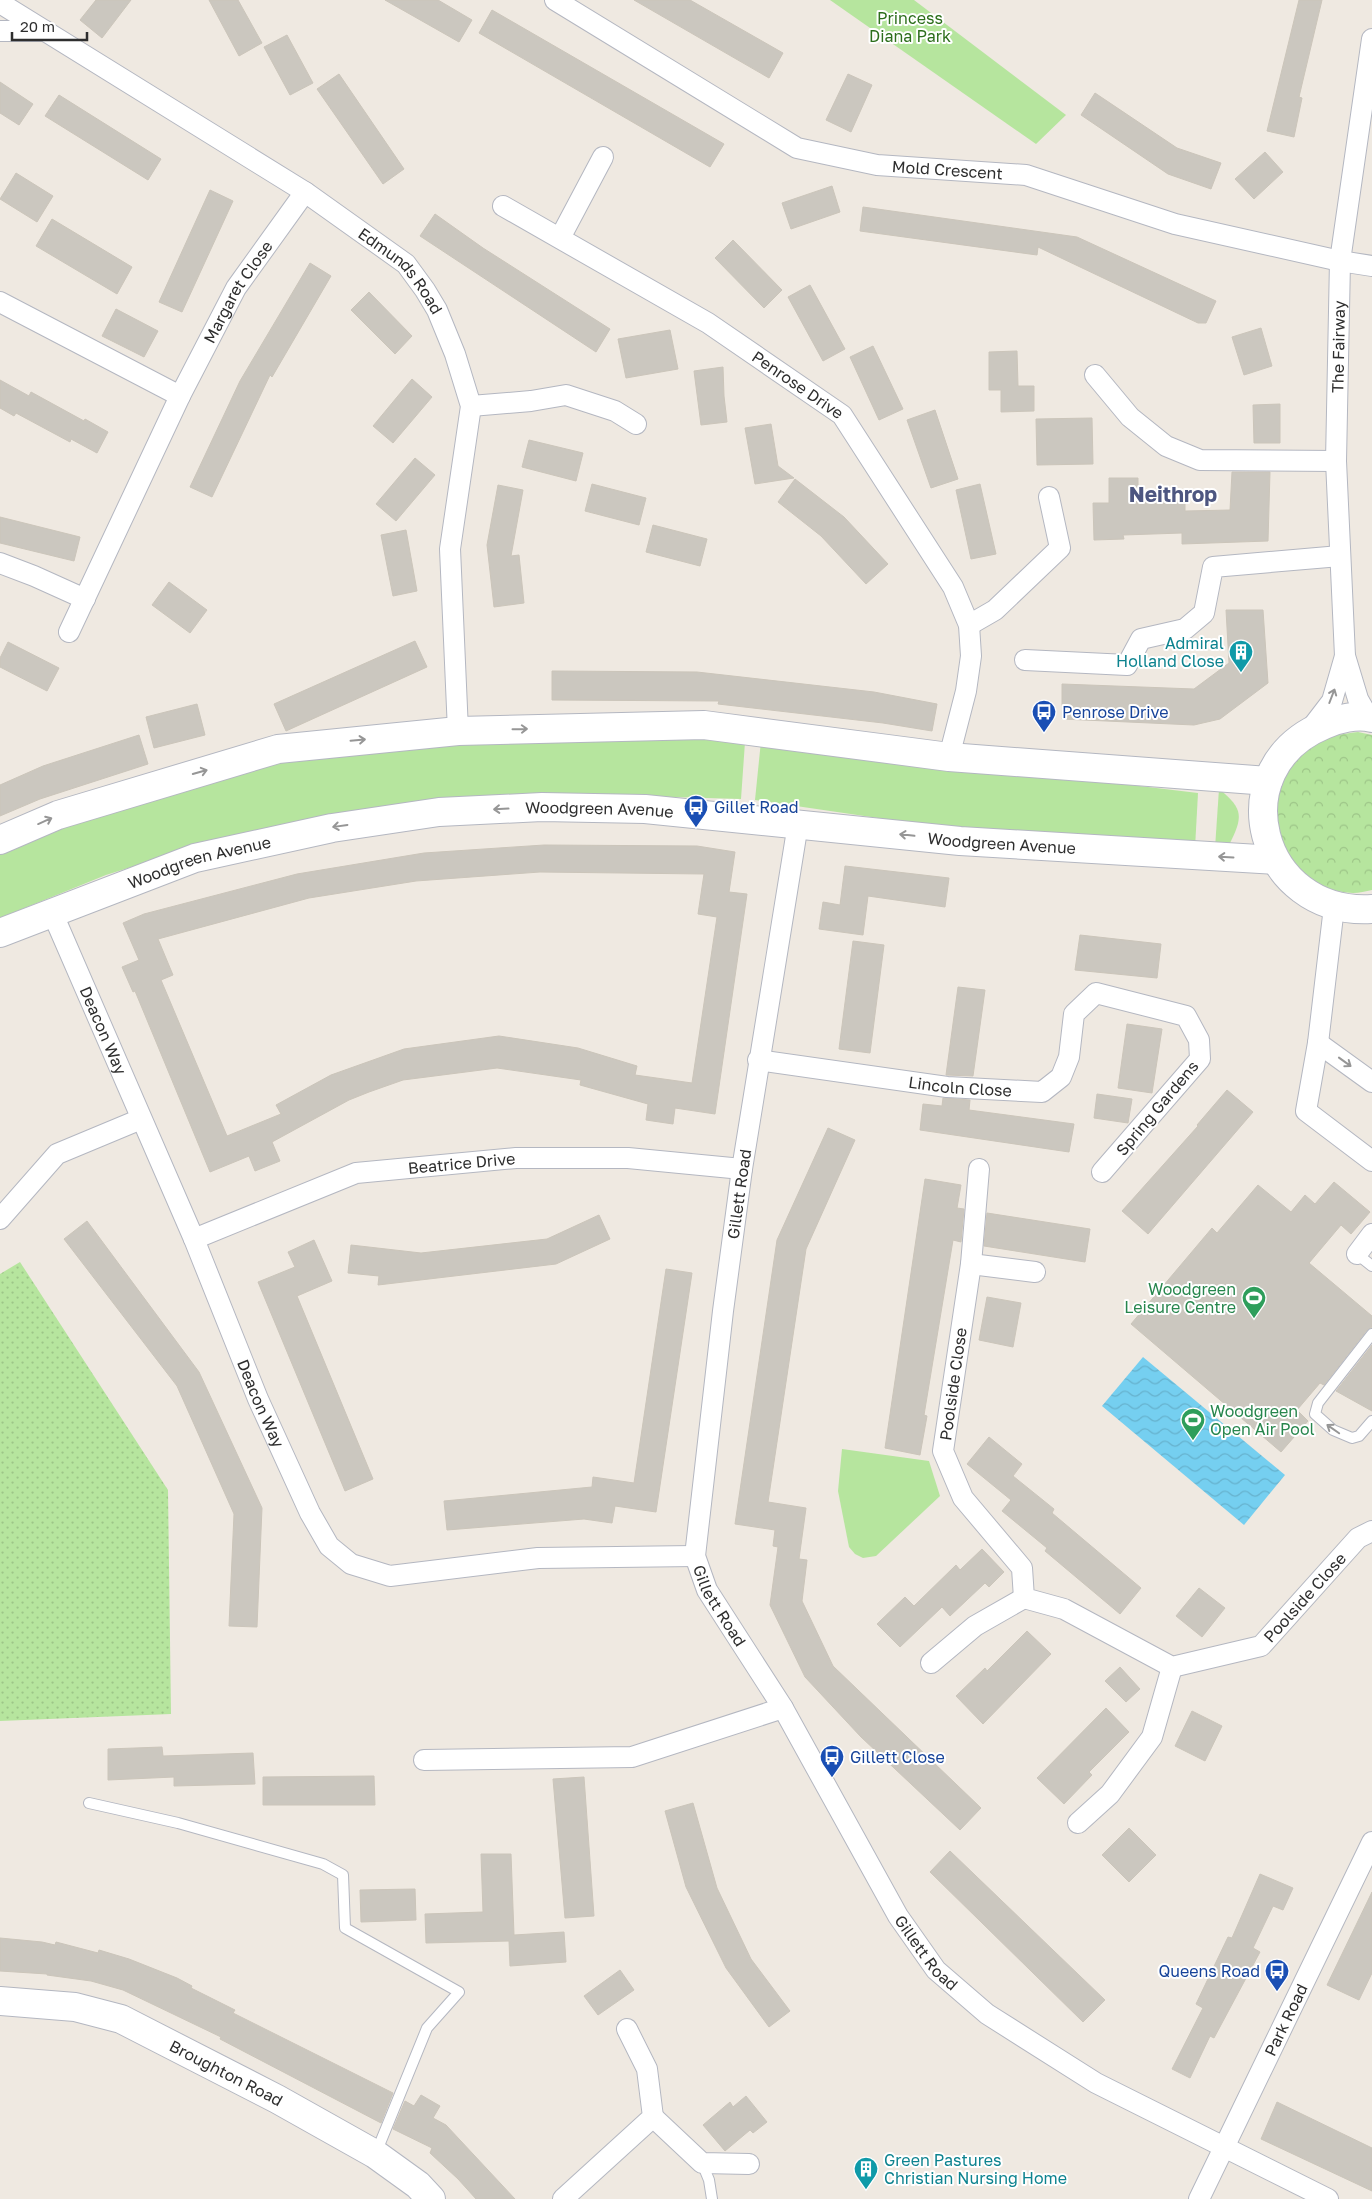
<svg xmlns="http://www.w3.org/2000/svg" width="1372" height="2199" font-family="'Golos Text',sans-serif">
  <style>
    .grass { fill: #b6e59e }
    .forest { fill: url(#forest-crowns) }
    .garden { fill: url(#garden-dots) }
    .water { fill: url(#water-waves) }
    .building { fill: #cbc7bf; stroke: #cbc5ba; fill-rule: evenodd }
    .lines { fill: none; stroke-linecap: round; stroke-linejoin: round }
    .lane-casing { stroke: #b4b7c1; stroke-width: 12 }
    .street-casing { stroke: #b4b7c1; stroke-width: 22 }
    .secondary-casing { stroke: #b4b7c1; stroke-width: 30 }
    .lane { stroke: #fff; stroke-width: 10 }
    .street { stroke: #fff; stroke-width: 20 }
    .secondary { stroke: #fff; stroke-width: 28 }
    .oneway { stroke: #969696 }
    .labels { text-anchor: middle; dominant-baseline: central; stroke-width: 4; stroke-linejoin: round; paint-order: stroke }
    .park-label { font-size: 16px; fill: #2c6e1b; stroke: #fff }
    .street-label { font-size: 16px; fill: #2e2e2e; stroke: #fff }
    .culture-label { font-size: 16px; fill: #0d838f; stroke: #fff; text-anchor: end }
    .transit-label { font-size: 16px; fill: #164399; stroke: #fff; text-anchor: start }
    .leisure-label { font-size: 16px; fill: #27864d; stroke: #fff; text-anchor: end }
    .district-label { font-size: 21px; font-weight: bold; fill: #4d5680; stroke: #fff }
  </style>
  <defs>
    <pattern id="forest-crowns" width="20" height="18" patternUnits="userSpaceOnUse" patternTransform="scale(1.25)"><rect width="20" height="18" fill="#b6e59e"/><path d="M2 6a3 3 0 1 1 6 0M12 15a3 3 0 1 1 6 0" fill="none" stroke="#9dc588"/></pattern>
    <pattern id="garden-dots" width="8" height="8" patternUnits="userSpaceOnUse" patternTransform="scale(1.25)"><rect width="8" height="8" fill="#b6e59e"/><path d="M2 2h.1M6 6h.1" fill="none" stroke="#9dc588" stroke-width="1.8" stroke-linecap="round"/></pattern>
    <pattern id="water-waves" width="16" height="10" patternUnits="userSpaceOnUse" patternTransform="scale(1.25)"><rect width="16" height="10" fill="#75cff0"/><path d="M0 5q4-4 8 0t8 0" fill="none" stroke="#66b2ce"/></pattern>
  </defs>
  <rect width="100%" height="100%" fill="#efe9e1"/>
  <!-- grass -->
  <g class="grass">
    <polygon points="830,0 914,0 1066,115 1036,144"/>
    <polygon points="595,734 745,742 741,799 536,793 446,800 217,840 106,875 0,918 0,852 56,829 283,761 328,754"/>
    <polygon points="761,741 1198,793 1195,848 987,834 755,800"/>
    <path d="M1219,789c25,20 24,28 10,56l-14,3z"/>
    <polygon points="842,1449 929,1461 940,1496 876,1556 863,1558 855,1554 849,1547 838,1491"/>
  </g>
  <!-- forest -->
  <path class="forest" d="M1358,732l14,3v155c-6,1 -13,3 -19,3 -76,-3 -103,-103 -43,-147 14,-10 31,-12 48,-14z"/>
  <!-- garden -->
  <polygon class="garden" points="20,1262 168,1490 171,1714 0,1721 0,1274"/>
  <!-- water -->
  <polygon class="water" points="1143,1357 1285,1475 1244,1525 1102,1406"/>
  <!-- building -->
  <g class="building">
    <polygon points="96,0 131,0 102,38 80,20"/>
    <polygon points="209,0 238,0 262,43 239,56"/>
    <polygon points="385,0 438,0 472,20 459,42"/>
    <polygon points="634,0 690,0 783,53 769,78"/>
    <polygon points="1299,0 1322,0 1299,97 1302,98 1294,137 1267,131"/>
    <polygon points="492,10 724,144 710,167 479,33"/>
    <polygon points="287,35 313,83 290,95 264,47"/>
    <polygon points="339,74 404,169 383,184 317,89"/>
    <polygon points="848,74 872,85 851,132 826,120"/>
    <polygon points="0,82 33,104 19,125 0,113"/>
    <polygon points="1095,93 1177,148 1221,163 1211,189 1168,174 1081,115"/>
    <polygon points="59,95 161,159 148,180 45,116"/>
    <polygon points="1265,152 1283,172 1254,199 1235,179"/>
    <polygon points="16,173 53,196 37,222 0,199"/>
    <polygon points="832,186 840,212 791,229 782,203"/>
    <polygon points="210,190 233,201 182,312 159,302"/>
    <polygon points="863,207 1077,237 1216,301 1206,323 1198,323 1038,247 1037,255 860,231"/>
    <polygon points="435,214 483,248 610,329 596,352 420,236"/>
    <polygon points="52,219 132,267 117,294 36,246"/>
    <polygon points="733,240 782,290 764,308 715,258"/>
    <polygon points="310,263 331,276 272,377 270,375 212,497 190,487 240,381"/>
    <polygon points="810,285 845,349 823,361 788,297"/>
    <polygon points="369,292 412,336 395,354 351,310"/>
    <polygon points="116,309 158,331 144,357 102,336"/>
    <polygon points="1261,328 1272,366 1244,375 1232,337"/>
    <polygon points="670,330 678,369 626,378 618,339"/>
    <polygon points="873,346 903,409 879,420 850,357"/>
    <polygon points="1017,351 1018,386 1034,386 1034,411 1001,412 1001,390 989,390 989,352"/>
    <polygon points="723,367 724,396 727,422 701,425 694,371"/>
    <polygon points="412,379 432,397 393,443 373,426"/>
    <polygon points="0,380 29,396 31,392 84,421 85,419 108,432 97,453 71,439 70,442 16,413 14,416 0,408"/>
    <polygon points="1280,404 1280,443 1254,443 1253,405"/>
    <polygon points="935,410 958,479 931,488 907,420"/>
    <polygon points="1092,418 1093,464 1037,465 1036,419"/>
    <polygon points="771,424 778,466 794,478 755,484 745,428"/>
    <polygon points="529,440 583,453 576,481 522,467"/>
    <polygon points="415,458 435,475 396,521 376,504"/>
    <polygon points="1232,472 1270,472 1268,541 1182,544 1182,533 1123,535 1124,539 1094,540 1093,503 1109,503 1109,478 1138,478 1138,502 1185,501 1185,511 1230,510"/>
    <polygon points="795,479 844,517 888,564 866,584 821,536 778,502"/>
    <polygon points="592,484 646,498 639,525 585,511"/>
    <polygon points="980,484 996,554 971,559 956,490"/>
    <polygon points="498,485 523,490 511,556 519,555 524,603 494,607 487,545"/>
    <polygon points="0,517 80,537 74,561 0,543"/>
    <polygon points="653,525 707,539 700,566 646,552"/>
    <polygon points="406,530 417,591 393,596 381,535"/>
    <polygon points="169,582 207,610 190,633 152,605"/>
    <polygon points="1226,610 1263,610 1268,683 1220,719 1194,725 1062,719 1062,684 1194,689 1229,663"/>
    <polygon points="415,641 427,667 286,731 274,704"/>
    <polygon points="8,642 59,668 47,691 0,667 0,658"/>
    <polygon points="552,671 697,672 874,692 937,704 932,731 883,723 718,704 719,701 552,700"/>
    <polygon points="197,704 205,735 154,748 146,717"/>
    <polygon points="139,735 148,764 40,799 0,816 0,785 43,766"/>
    <path d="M544,845l153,1 38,6 -6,40 18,2 -32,220 -40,-6 -2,16 -27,-4 2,-16 -68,-19 1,-5 -84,-12 -94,12 -34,12 -20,8 -77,42 8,19 -25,10 -6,-15 -39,16 -75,-181 -2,1 -11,-25 17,-7 -16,-37 21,-9 153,-40 127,-21zM540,872l164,2 -6,40 19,3 -25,166 -57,-8 2,-9 -59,-18 -79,-12 -95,13 -73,26 -55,30 5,9 -54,22 -66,-156 12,-5 -15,-36 151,-41 107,-17z"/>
    <polygon points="845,866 949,878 945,907 868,896 863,935 819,929 823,902 840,905"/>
    <polygon points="1080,935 1161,944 1157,978 1075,970"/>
    <polygon points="853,941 884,945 870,1053 839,1049"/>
    <polygon points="958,987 985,990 973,1076 946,1075"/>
    <polygon points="1127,1024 1162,1029 1152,1093 1118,1088"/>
    <polygon points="1227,1090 1253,1112 1148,1234 1122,1211 1198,1126 1197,1125"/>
    <polygon points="1097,1094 1132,1099 1128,1123 1094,1118"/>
    <polygon points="943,1098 970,1100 969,1110 1074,1124 1069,1152 920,1130 923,1104 942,1106"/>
    <polygon points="828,1128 855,1140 806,1249 768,1502 806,1508 799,1559 807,1560 802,1601 833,1666 981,1808 960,1830 861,1737 805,1677 770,1605 778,1547 773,1546 775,1530 735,1524 777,1240"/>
    <polygon points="925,1179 961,1185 957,1208 964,1209 961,1242 953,1240 924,1415 927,1416 920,1455 885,1448"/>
    <polygon points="1334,1182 1370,1212 1351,1234 1341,1225 1309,1263 1372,1316 1372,1327 1367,1330 1324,1385 1320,1383 1297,1410 1308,1421 1281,1452 1131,1324 1212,1228 1217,1233 1258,1185 1291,1212 1305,1195 1315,1204"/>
    <polygon points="987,1213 1090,1229 1085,1262 984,1246"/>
    <polygon points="599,1215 610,1239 556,1264 378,1285 379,1276 348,1273 351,1245 421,1253 547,1239"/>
    <polygon points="87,1221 199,1372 262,1508 257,1627 229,1626 234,1514 177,1386 64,1239"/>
    <polygon points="314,1240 332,1281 297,1296 373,1479 345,1491 258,1282 295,1267 288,1252"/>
    <polygon points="666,1269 692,1273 656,1512 615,1506 612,1523 584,1519 447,1530 444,1501 592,1487 593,1477 634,1483"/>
    <polygon points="987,1297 1021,1303 1013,1347 979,1340"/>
    <polygon points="1372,1345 1372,1411 1336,1391"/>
    <polygon points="989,1437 1022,1464 1013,1476 1054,1509 1052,1513 1141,1588 1120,1614 1045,1551 1047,1548 1002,1511 1011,1500 967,1464"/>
    <polygon points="982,1549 1004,1572 989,1587 985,1583 950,1616 942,1607 900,1647 877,1624 905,1597 914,1606 956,1565 960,1570"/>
    <polygon points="1199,1588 1225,1608 1202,1637 1176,1616"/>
    <polygon points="1027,1631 1051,1654 983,1724 956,1696 985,1668 987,1671"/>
    <polygon points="1120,1667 1140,1689 1126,1702 1105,1681"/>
    <polygon points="1106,1708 1129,1732 1089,1772 1092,1775 1064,1804 1037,1778"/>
    <polygon points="1192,1711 1222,1726 1205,1761 1175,1746"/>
    <polygon points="162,1747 163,1756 253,1753 255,1784 174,1786 174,1777 108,1780 108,1749"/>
    <polygon points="374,1776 375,1805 263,1805 263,1777"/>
    <polygon points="584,1777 594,1916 565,1918 553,1779"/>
    <polygon points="693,1803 717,1888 751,1959 790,2011 769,2027 726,1968 686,1887 665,1811"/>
    <polygon points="1129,1828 1156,1855 1129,1882 1102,1855"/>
    <polygon points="950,1851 1105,2000 1083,2022 930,1872"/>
    <polygon points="481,1854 511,1854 514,1935 564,1932 566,1962 510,1966 509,1941 426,1943 425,1914 483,1912"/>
    <polygon points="1260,1874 1293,1888 1283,1910 1273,1906 1253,1948 1260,1952 1214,2038 1210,2036 1190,2078 1172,2069 1203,2008 1196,2004 1228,1937 1232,1938"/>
    <polygon points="415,1889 416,1920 361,1922 360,1890"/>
    <polygon points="1372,1892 1372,1973 1359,2000 1327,1985"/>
    <polygon points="0,1938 42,1942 55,1945 56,1942 98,1953 99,1950 129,1959 177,1978 192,1986 191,1988 235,2010 233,2013 393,2093 381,2123 220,2039 221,2037 123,1990 91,1981 47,1975 47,1974 0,1971"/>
    <polygon points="620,1970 634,1990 598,2015 584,1996"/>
    <polygon points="421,2095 440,2106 433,2118 446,2125 515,2199 476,2199 458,2179 430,2153 432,2148 393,2129 405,2101 414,2106"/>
    <polygon points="746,2096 767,2122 753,2133 750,2130 725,2151 703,2125 730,2102 733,2107"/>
    <polygon points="1277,2102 1372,2148 1372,2191 1261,2139"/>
  </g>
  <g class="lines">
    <defs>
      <g id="lane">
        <polyline points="1357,1254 1372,1266"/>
        <polyline points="1372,1334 1318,1403 1315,1414 1333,1430 1352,1438 1359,1436 1372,1421"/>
        <polyline points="89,1803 178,1823 323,1864 343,1875 345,1928 459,1992 427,2028 376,2153"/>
        <polyline points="702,2163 709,2180 712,2199"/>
      </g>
      <g id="street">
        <path id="s1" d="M555,0l242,148 80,17 149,10 149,49 165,37 32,5"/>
        <path id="s2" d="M0,3l305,189 101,72 19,26 12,20 18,44 16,52 -21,143 8,182"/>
        <polyline points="0,31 45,31"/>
        <path id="s3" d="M503,206l205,117 134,92 111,172 16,38 2,31 -5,35 -17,66"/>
        <polyline points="560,238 603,157"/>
        <polyline points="0,302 180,396"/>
        <polyline points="1095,375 1130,417 1166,446 1200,460 1336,461"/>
        <polyline points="471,406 531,401 566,395 615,411 636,424"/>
        <polyline points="0,563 34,576 85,599"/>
        <polyline points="969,625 995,610 1060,548 1049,497"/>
        <path id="s4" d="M69,632l111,-236 56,-108 69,-96"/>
        <polyline points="1025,660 1127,665 1141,639 1185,629 1204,613 1213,567 1340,556"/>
        <path id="s5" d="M1368,717l-10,-18 -13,-43 -9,-195 4,-200 32,-222"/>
        <polyline points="1309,731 1332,701 1345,656"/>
        <path id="s6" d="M798,824l-56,345 -19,142 -28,245 12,34 76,118 115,208 38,54 51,44 109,69 232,116"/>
        <polyline points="1334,907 1318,1043 1306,1111 1372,1161"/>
        <path id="s7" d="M52,912l142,327 64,160 52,114 19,33 22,18 39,12 148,-18 157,-2"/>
        <polyline points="1318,1043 1372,1082"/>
        <path id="s8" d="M758,1060l189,27 95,5 19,-15 8,-20 5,-43 22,-21 90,23 13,24 1,19 -98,113"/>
        <path id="s9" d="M979,1169l-8,95 -28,187 20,47 59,70 2,30 40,11 108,58 89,-21 97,-108 14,-7"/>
        <polyline points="0,1219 57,1154 141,1119"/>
        <path id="s10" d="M194,1239l162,-66 160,-15h112l114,11"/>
        <polyline points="1357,1254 1372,1234"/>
        <polyline points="971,1264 1035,1272"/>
        <polyline points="931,1663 975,1626 1024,1598"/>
        <polyline points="424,1760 632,1757 783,1708"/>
        <polyline points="1078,1823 1110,1794 1152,1737 1172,1667"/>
        <polyline points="653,2117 702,2163 749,2164"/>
        <polyline points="563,2199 653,2117 647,2069 627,2029"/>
        <path id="s11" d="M1199,2199l173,-357"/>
      </g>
      <g id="secondary">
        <path d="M1372,718c-15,-4 -35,1 -48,7 -104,43 -66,191 48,184"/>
        <polyline points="0,840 58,815 278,749 458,731 704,725 949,757 1268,781"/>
        <path id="s12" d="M0,933l195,-75 137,-30 107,-16 103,-5 103,2 315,32 315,19"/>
        <path id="s13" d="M0,2001l75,6 46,12 156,80 98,55 43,31 13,14"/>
      </g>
    </defs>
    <!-- lane casing -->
    <use href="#lane" class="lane-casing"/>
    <!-- street casing -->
    <use href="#street" class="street-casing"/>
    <!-- secondary casing -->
    <use href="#secondary" class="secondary-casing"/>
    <!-- lane -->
    <use href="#lane" class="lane"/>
    <!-- street -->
    <use href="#street" class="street"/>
    <!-- secondary -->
    <use href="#secondary" class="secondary"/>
  </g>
  <!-- one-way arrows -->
  <defs><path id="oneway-shaft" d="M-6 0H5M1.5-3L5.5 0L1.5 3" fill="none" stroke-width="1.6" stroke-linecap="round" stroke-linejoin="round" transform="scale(1.25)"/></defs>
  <g class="oneway">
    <use href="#oneway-shaft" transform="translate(1332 696) rotate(-69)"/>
    <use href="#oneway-shaft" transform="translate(520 729) rotate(-1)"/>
    <use href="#oneway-shaft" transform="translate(358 740) rotate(-5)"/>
    <use href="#oneway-shaft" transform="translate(200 772) rotate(-16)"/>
    <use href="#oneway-shaft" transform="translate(501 809) rotate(177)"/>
    <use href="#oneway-shaft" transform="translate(45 821) rotate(-24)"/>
    <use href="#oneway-shaft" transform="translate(340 826) rotate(172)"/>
    <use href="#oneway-shaft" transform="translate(907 835) rotate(-174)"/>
    <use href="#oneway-shaft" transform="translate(1226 857) rotate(-177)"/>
    <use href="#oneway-shaft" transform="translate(1345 1062) rotate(36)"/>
    <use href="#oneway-shaft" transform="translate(1333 1429) rotate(-145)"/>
  </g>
  <!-- icons -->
  <defs>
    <symbol id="building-pin" viewBox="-11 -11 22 30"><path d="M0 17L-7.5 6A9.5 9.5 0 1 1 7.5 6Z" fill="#0f9aa8" stroke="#fff"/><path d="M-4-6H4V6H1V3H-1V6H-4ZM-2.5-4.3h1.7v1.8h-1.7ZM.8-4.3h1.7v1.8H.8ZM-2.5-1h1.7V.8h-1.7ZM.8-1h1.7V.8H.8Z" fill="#fff"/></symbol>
    <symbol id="bus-pin" viewBox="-11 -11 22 30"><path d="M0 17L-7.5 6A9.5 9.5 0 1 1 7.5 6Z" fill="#1a4fb4" stroke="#fff"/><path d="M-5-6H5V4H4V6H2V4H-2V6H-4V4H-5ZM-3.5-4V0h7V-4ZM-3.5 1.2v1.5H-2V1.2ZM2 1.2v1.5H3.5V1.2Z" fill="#fff"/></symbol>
    <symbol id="stadium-pin" viewBox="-11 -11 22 30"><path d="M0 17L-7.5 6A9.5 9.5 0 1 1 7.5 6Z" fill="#2e9e5b" stroke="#fff"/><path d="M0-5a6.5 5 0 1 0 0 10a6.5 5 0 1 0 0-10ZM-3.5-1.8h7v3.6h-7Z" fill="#fff"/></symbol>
  </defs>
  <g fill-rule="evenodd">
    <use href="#building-pin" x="1227" y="638" width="28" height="38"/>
    <use href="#bus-pin" x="1030" y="698" width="28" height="38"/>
    <use href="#bus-pin" x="682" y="793" width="28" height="38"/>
    <use href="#stadium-pin" x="1240" y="1284" width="28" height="38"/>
    <use href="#stadium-pin" x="1179" y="1406" width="28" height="38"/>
    <use href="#bus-pin" x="818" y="1743" width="28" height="38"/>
    <use href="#bus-pin" x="1263" y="1957" width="28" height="38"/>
    <use href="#building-pin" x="852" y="2155" width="28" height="38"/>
  </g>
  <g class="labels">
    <!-- park labels -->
    <g class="park-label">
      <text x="910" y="18">Princess<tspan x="910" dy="18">Diana Park</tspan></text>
    </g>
    <!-- street labels -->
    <g class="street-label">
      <text stroke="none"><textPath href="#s1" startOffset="436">Mold Crescent</textPath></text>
      <text stroke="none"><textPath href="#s2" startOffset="484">Edmunds Road</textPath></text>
      <text stroke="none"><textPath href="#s4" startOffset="380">Margaret Close</textPath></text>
      <text stroke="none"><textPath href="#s5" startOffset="375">The Fairway</textPath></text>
      <text stroke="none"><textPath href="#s3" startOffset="345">Penrose Drive</textPath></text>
      <text stroke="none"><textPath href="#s12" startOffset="618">Woodgreen Avenue</textPath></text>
      <text stroke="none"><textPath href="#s12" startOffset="1022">Woodgreen Avenue</textPath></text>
      <text stroke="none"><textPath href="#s12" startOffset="212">Woodgreen Avenue</textPath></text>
      <text stroke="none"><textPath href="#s7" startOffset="129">Deacon Way</textPath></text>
      <text stroke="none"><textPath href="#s8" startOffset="204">Lincoln Close</textPath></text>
      <text transform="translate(1157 1108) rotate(-50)">Spring Gardens</text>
      <text stroke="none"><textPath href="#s10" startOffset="281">Beatrice Drive</textPath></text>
      <text transform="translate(739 1194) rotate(-82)">Gillett Road</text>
      <text transform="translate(953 1384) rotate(-82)">Poolside Close</text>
      <text stroke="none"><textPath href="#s7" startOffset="534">Deacon Way</textPath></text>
      <text stroke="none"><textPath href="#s9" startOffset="778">Poolside Close</textPath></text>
      <text stroke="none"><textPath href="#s6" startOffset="795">Gillett Road</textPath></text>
      <text stroke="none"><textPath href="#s6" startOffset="1200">Gillett Road</textPath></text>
      <text stroke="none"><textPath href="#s11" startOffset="199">Park Road</textPath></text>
      <text stroke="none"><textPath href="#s13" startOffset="241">Broughton Road</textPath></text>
    </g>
    <!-- culture labels -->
    <g class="culture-label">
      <text x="1224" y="643">Admiral<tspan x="1224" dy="18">Holland Close</tspan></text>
      <text x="884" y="2160" text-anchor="start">Green Pastures<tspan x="884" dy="18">Christian Nursing Home</tspan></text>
    </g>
    <!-- transit labels -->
    <g class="transit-label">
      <text x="1062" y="712">Penrose Drive</text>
      <text x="714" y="807">Gillet Road</text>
      <text x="850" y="1757">Gillett Close</text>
      <text x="1260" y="1971" text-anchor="end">Queens Road</text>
    </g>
    <!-- leisure labels -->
    <g class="leisure-label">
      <text x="1236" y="1289">Woodgreen<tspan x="1236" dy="18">Leisure Centre</tspan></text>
      <text x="1210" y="1411" text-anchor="start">Woodgreen<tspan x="1210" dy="18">Open Air Pool</tspan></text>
    </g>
    <!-- district labels -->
    <g class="district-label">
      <text x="1173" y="494">Neithrop</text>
    </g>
  </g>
  <!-- scale -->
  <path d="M12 32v8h75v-8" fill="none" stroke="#2e2e2e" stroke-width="2.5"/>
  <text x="20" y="32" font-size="15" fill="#2e2e2e" stroke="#ffffff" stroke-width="4" paint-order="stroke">20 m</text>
</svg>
